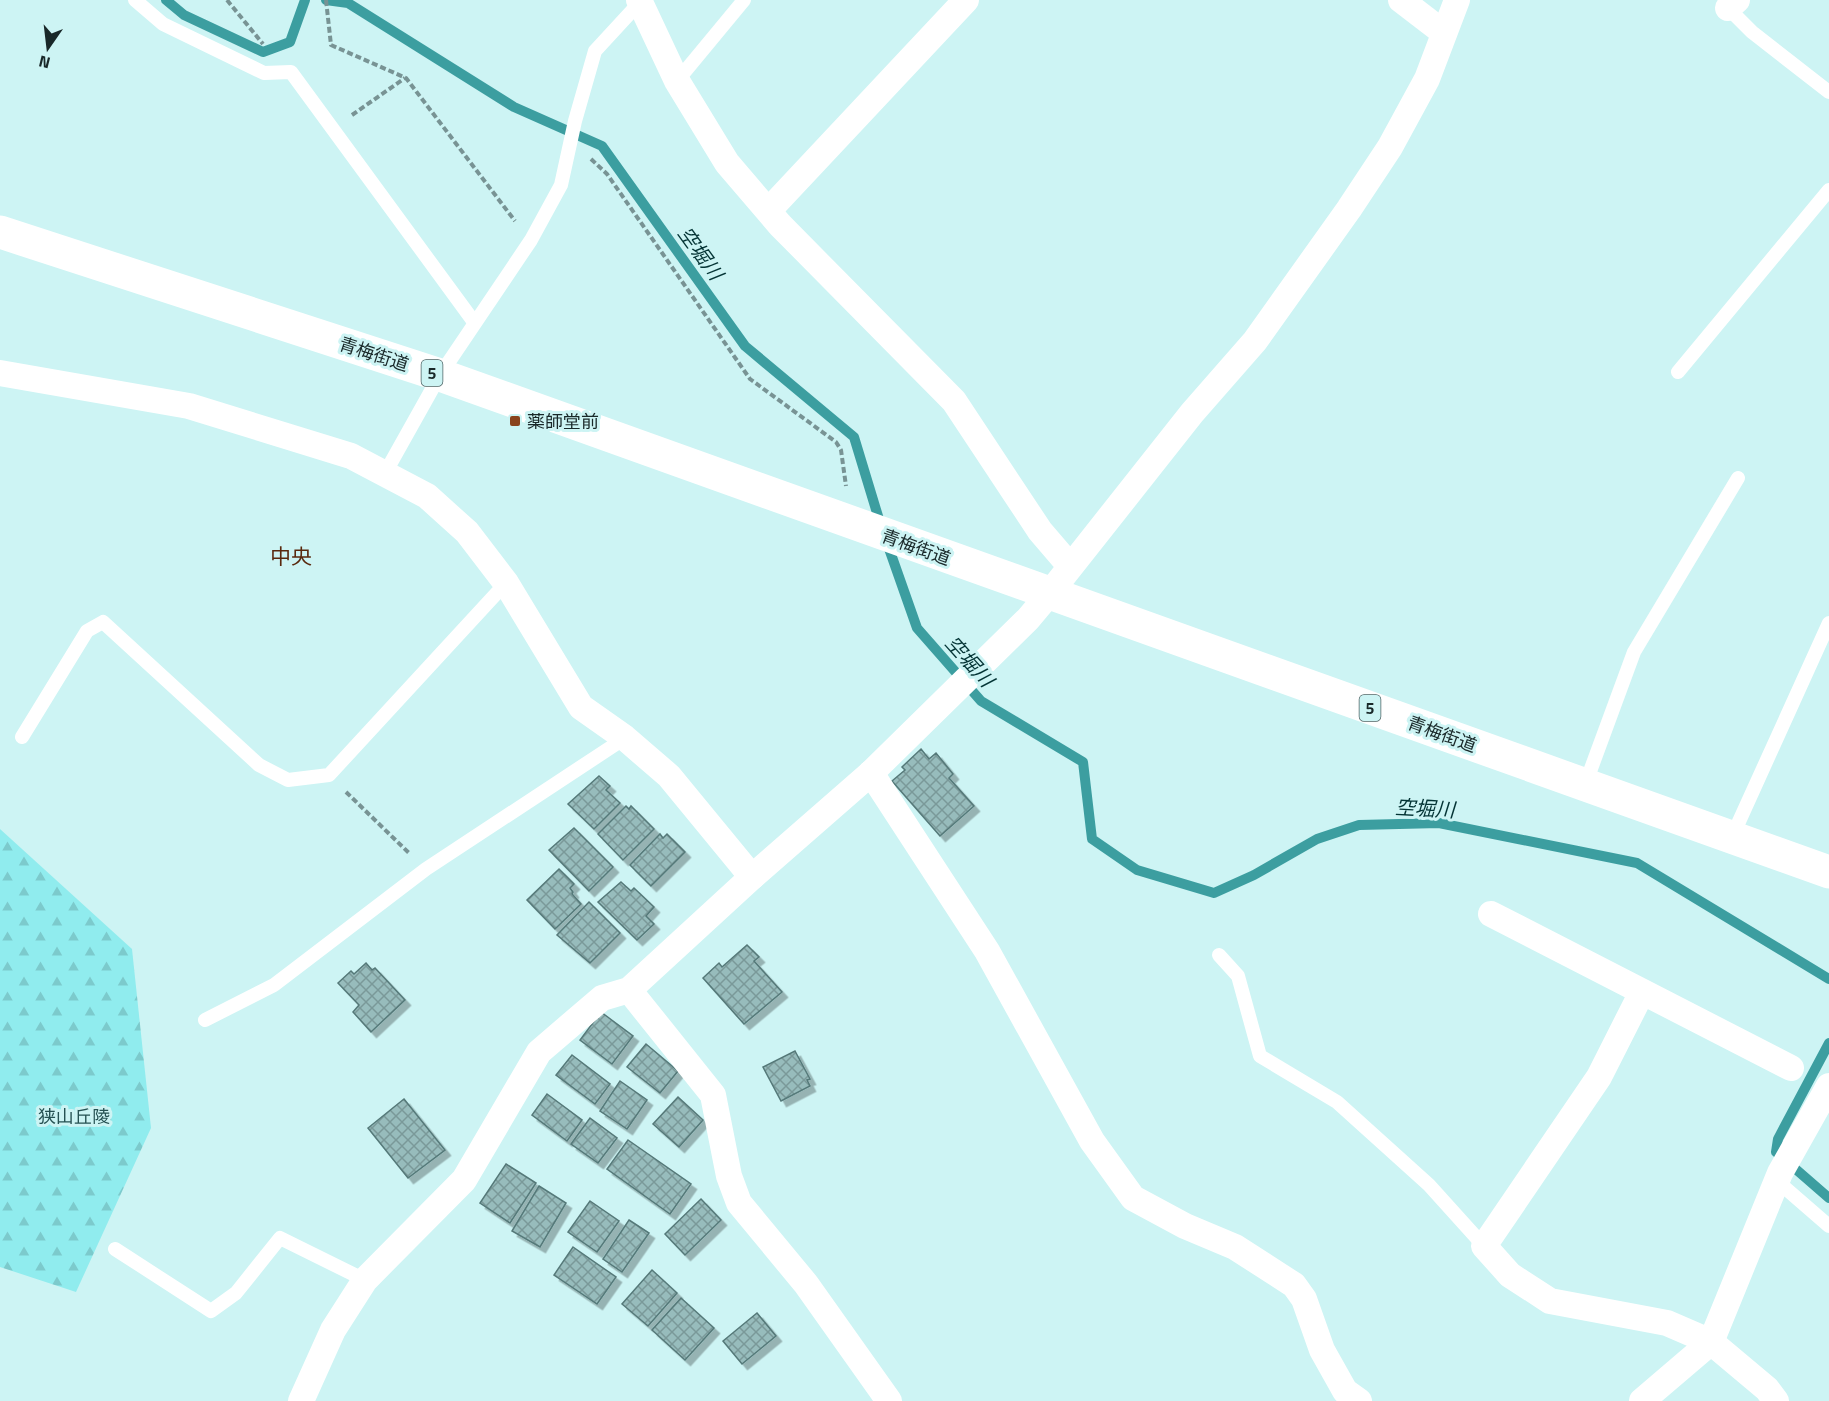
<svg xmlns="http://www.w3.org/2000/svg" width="1829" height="1401" font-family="'Titillium Web','Noto Sans JP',sans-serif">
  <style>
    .forest { fill: url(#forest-firs) }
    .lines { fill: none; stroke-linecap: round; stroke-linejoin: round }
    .stream { stroke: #3c9ea0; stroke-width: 10 }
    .building { fill: url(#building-cross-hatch); stroke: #557979; stroke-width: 1.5; filter: url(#shadow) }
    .path { stroke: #789394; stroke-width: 4; stroke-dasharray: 6 3; stroke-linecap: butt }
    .service { stroke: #fff; stroke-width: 14 }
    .minor { stroke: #fff; stroke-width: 26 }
    .primary { stroke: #fff; stroke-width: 33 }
    .poi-dot { fill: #89431c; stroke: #cdf4f4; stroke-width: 2 }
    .labels { text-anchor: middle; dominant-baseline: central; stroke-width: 6; stroke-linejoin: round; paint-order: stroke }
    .shield { fill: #cdf4f4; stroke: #4f6566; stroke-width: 1.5 }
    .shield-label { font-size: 16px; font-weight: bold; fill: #192829 }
    .street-label { font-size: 18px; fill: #192829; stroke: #cdf4f4 }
    .poi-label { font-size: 18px; fill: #192829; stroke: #cdf4f4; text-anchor: start }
    .park-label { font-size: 18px; fill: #265253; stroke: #cdf4f4 }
    .water-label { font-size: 20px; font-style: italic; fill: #043435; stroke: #cdf4f4 }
    .quarter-label { font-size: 21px; fill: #59290e; stroke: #cdf4f4 }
  </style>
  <defs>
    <pattern id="forest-firs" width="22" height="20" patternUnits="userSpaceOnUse" patternTransform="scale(1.5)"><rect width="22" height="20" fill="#90ecee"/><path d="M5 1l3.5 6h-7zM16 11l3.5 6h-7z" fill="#7ccacc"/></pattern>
    <pattern id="building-cross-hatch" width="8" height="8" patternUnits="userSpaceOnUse" patternTransform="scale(1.5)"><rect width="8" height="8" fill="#97bcbc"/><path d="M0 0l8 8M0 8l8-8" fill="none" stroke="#7a9999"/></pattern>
    <filter id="shadow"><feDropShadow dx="5.5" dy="5.5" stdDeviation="0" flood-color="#0004"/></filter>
  </defs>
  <rect width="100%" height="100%" fill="#cdf4f4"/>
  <!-- forest -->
  <polygon class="forest" points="0,829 132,949 151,1128 76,1292 0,1267"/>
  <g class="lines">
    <!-- stream -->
    <g class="stream">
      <polyline points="166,0 184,15 263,52 290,42 305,0"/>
      <polyline points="326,0 348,3 514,107 602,146 745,346 854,437 881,526"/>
      <polyline points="886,540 917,628 981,701 1083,762 1092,839 1137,870 1214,893 1254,875 1317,839 1359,825 1439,823 1637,863 1829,979"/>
      <polyline points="1829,1043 1778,1139 1776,1152 1829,1198"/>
    </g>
  </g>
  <!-- building -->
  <g class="building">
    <polygon points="921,749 929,759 936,753 953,774 949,778 974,806 940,836 892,781 905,770 902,767"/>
    <polygon points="599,776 610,786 606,790 620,803 594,829 568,804"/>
    <polygon points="626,806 629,809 631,806 654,829 623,860 598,834"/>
    <polygon points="574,828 613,867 589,891 549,850"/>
    <polygon points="660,834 663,838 667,834 685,852 651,886 630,865"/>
    <polygon points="559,869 574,884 570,888 573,892 572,894 581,904 555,929 527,900"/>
    <polygon points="621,882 631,891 634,888 654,907 646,916 654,924 637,940 598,902"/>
    <polygon points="589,902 620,933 590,963 557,935"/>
    <polygon points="747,945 759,957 754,961 782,992 744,1024 703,978 719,963 722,967"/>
    <polygon points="366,963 372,970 375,968 405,1000 371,1032 353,1012 359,1005 338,983 351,971 354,974"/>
    <polygon points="601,1012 633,1036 612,1064 580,1040"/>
    <polygon points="646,1044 678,1071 660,1093 627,1067"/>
    <polygon points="795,1051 810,1079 807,1080 810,1086 781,1101 763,1067"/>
    <polygon points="572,1055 610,1084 595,1104 556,1075"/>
    <polygon points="620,1081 647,1100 627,1129 600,1111"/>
    <polygon points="547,1094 582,1120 567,1141 532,1115"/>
    <polygon points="678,1097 703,1120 679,1147 653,1124"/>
    <polygon points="404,1099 445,1150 408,1178 368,1128"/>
    <polygon points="590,1118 617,1138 598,1163 571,1144"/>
    <polygon points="628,1140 691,1184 670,1214 607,1169"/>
    <polygon points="506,1164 536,1183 510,1223 480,1203"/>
    <polygon points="539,1186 566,1203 540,1247 512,1231"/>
    <polygon points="701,1199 721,1220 685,1255 665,1234"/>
    <polygon points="590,1201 619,1221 597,1252 568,1232"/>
    <polygon points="629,1220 649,1233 622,1272 603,1259"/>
    <polygon points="573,1247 616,1277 597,1304 554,1275"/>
    <polygon points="652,1270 677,1293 648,1326 622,1304"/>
    <polygon points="681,1298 714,1328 685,1360 652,1330"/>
    <polygon points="757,1313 776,1336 742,1364 723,1341"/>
  </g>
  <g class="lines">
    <!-- path -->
    <g class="path">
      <polyline points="227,0 263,44"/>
      <polyline points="326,0 331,45 406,78 515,221"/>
      <polyline points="352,115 405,78"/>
      <polyline points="591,159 607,174 750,379 836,442 841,450 846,486"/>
      <polyline points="346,792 410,854"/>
    </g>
    <!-- service -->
    <g class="service">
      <polyline points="135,0 163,24 264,73 291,72 474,322"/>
      <polyline points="1725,5 1752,32 1829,92"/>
      <polyline points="677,81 744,0"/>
      <polyline points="1678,372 1829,190"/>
      <polyline points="384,475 440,375 531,240 561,185 575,121 595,51 642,0"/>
      <polyline points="22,737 87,631 103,622 259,765 288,780 329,775 506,583"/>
      <polyline points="1585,785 1634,652 1738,478"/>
      <polyline points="1732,837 1829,623"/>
      <polyline points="1219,955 1238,976 1260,1056 1337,1102 1429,1185 1484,1246"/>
      <polyline points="205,1020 274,985 426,869 625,738"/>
      <polyline points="1776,1180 1829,1226"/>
      <polyline points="115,1249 211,1311 236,1293 280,1238 365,1280"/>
    </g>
    <!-- minor -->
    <g class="minor">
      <polyline points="639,0 677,81 727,163 780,225 954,401 1040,531 1070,566"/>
      <polyline points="1401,0 1444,33"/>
      <polyline points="1728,8 1737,0"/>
      <polyline points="769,210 966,0"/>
      <polyline points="0,373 189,406 351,456 427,496 467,532 506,583 581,707 625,738 669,776 752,877"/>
      <polyline points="871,773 987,951 1092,1141 1133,1198 1185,1226 1235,1247 1294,1285 1304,1299 1322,1350 1345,1391 1359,1401"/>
      <polyline points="1491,914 1791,1068"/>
      <polyline points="629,990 713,1095 729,1176 739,1203 806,1284 889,1401"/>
      <polyline points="1642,992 1599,1077 1484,1246 1510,1275 1550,1301 1667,1323 1711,1342 1767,1389 1776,1401"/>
      <polyline points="301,1401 333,1330 365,1280 464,1180 539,1052 602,998 629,990 752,877 871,773 1028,619 1049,594 1192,413 1255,341 1349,209 1390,147 1427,79 1457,0"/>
      <polyline points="1642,1401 1711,1342 1780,1173 1829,1086"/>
    </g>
    <!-- primary -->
    <polyline class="primary" points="0,232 440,375 1829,872"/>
  </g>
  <!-- markers -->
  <rect class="poi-dot" x="509" y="415" width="12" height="12" rx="3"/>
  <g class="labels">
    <!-- shield labels -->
    <g class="shield">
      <rect x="421.5" y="360" width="21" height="26" rx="4.5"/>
      <rect x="1359.5" y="695" width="21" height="26" rx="4.5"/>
    </g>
    <g class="shield-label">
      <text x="432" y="373">5</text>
      <text x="1370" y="708">5</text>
    </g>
    <!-- street labels -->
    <g class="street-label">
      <text transform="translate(374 354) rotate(18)">青梅街道</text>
      <text transform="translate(916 547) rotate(20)">青梅街道</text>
      <text transform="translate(1442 734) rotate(20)">青梅街道</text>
    </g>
    <!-- poi labels -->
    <g class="poi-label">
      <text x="527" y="421">薬師堂前</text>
    </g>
    <!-- park labels -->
    <g class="park-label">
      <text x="74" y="1116">狭山丘陵</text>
    </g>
    <!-- water labels -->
    <g class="water-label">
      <text transform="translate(701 253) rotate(54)">空堀川</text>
      <text transform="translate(970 661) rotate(48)">空堀川</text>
      <text transform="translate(1425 808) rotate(3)">空堀川</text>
    </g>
    <!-- quarter labels -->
    <g class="quarter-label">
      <text x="291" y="556">中央</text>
    </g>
  </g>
  <!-- north arrow -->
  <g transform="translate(48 48) rotate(194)" stroke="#cdf4f4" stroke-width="4.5" paint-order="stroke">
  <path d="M0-4.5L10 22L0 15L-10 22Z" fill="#192829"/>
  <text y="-9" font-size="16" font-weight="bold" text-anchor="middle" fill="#192829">N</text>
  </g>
</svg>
